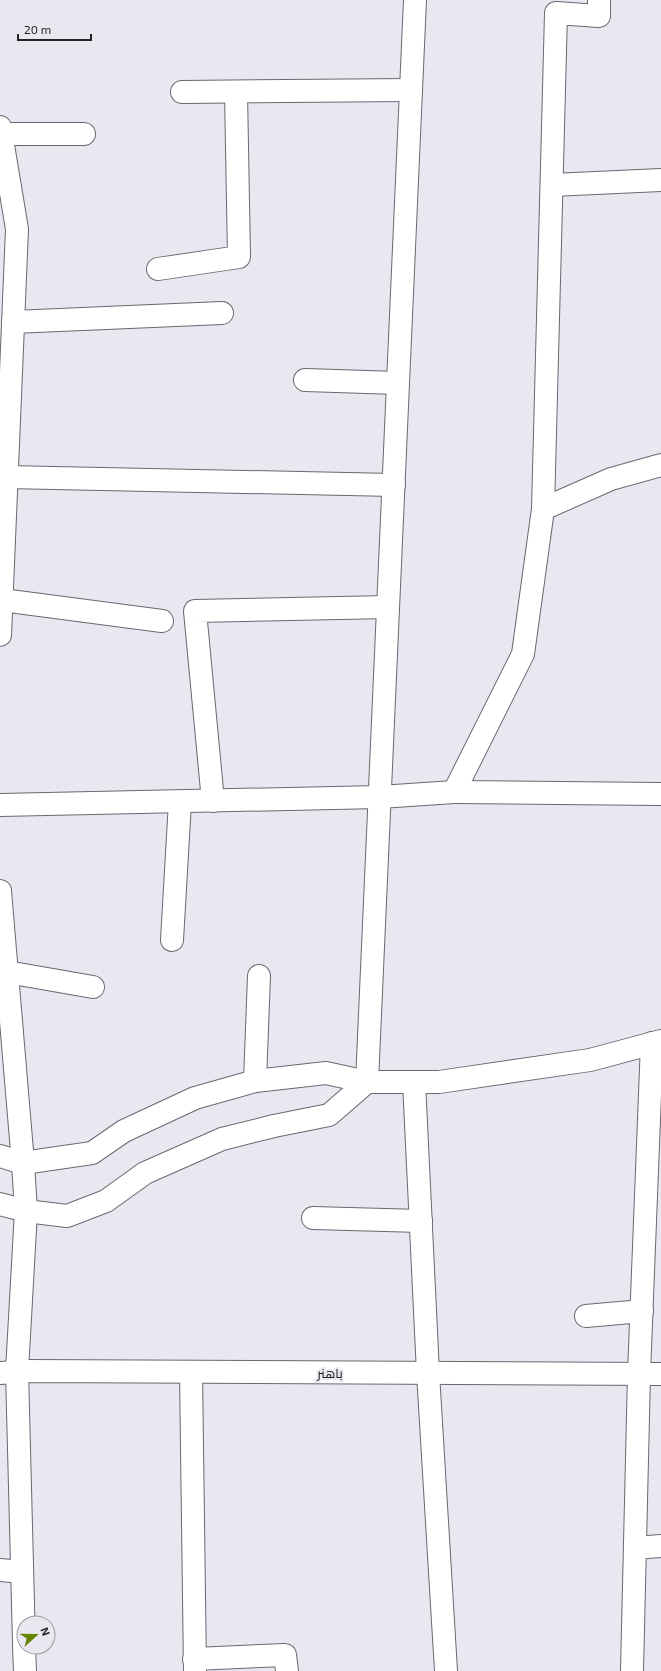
<svg xmlns="http://www.w3.org/2000/svg" width="661" height="1671" font-family="'Exo 2',Cairo,sans-serif">
  <style>
    .lines { fill: none; stroke-linecap: round; stroke-linejoin: round }
    .street-casing { stroke: #6a6770; stroke-width: 24 }
    .street { stroke: #fff; stroke-width: 22 }
    .labels { text-anchor: middle; dominant-baseline: central; stroke-width: 4; stroke-linejoin: round; paint-order: stroke }
    .street-label { font-size: 13px; fill: #232125; stroke: #ebe7f1 }
  </style>
  <rect width="100%" height="100%" fill="#ebe7f1"/>
  <g class="lines">
    <defs>
      <g id="street">
        <polyline points="415,0 367,1082 439,1082 590,1060 661,1041"/>
        <polyline points="182,92 411,90"/>
        <polyline points="0,127 17,229 0,635"/>
        <polyline points="0,134 84,134"/>
        <polyline points="552,185 661,180"/>
        <polyline points="158,269 239,257 236,92"/>
        <polyline points="13,322 222,313"/>
        <polyline points="305,380 398,383"/>
        <polyline points="7,477 394,485"/>
        <polyline points="543,509 611,479 661,465"/>
        <polyline points="2,600 162,621"/>
        <polyline points="454,792 661,794"/>
        <polyline points="213,801 195,611 388,607"/>
        <polyline points="0,805 380,797 454,792 523,654 543,509 556,13 599,16 599,0"/>
        <polyline points="0,891 23,1163 26,1211 17,1371 24,1643"/>
        <polyline points="172,940 180,802"/>
        <polyline points="7,972 93,987"/>
        <polyline points="255,1081 259,976"/>
        <polyline points="414,1082 428,1373 446,1671"/>
        <polyline points="0,1156 23,1163 92,1153 124,1131 195,1098 255,1081 326,1073 367,1082 329,1115 274,1126 222,1139 145,1173 106,1201 67,1216 26,1211 0,1204"/>
        <polyline points="313,1218 421,1221"/>
        <polyline points="586,1316 642,1311"/>
        <polyline points="191,1372 195,1671"/>
        <polyline points="0,1373 27,1371 661,1374"/>
        <polyline points="635,1548 661,1546"/>
        <polyline points="0,1570 22,1572"/>
        <polyline points="24,1647 25,1671"/>
        <polyline points="194,1659 285,1655 287,1671"/>
        <polyline points="632,1671 639,1374 652,1043"/>
      </g>
    </defs>
    <!-- street casing -->
    <use href="#street" class="street-casing"/>
    <!-- street -->
    <use href="#street" class="street"/>
  </g>
  <g class="labels">
    <!-- street labels -->
    <g class="street-label">
      <text x="330" y="1373">باهنر</text>
    </g>
  </g>
  <!-- north arrow -->
  <g transform="translate(36 1635) rotate(69)"><circle r="19" fill="#ebe7f1" stroke="#9b989f"/>
  <path d="M0-3L7 15L0 10L-7 15Z" fill="#638500"/>
  <text y="-6" font-size="11" font-weight="bold" text-anchor="middle" fill="#232125">N</text>
  </g>
  <!-- scale -->
  <path d="M18 34v6h73v-6" fill="none" stroke="#232125" stroke-width="2"/>
  <text x="24" y="34" font-size="12" fill="#232125" stroke="#ebe7f1" stroke-width="3" paint-order="stroke">20 m</text>
</svg>
